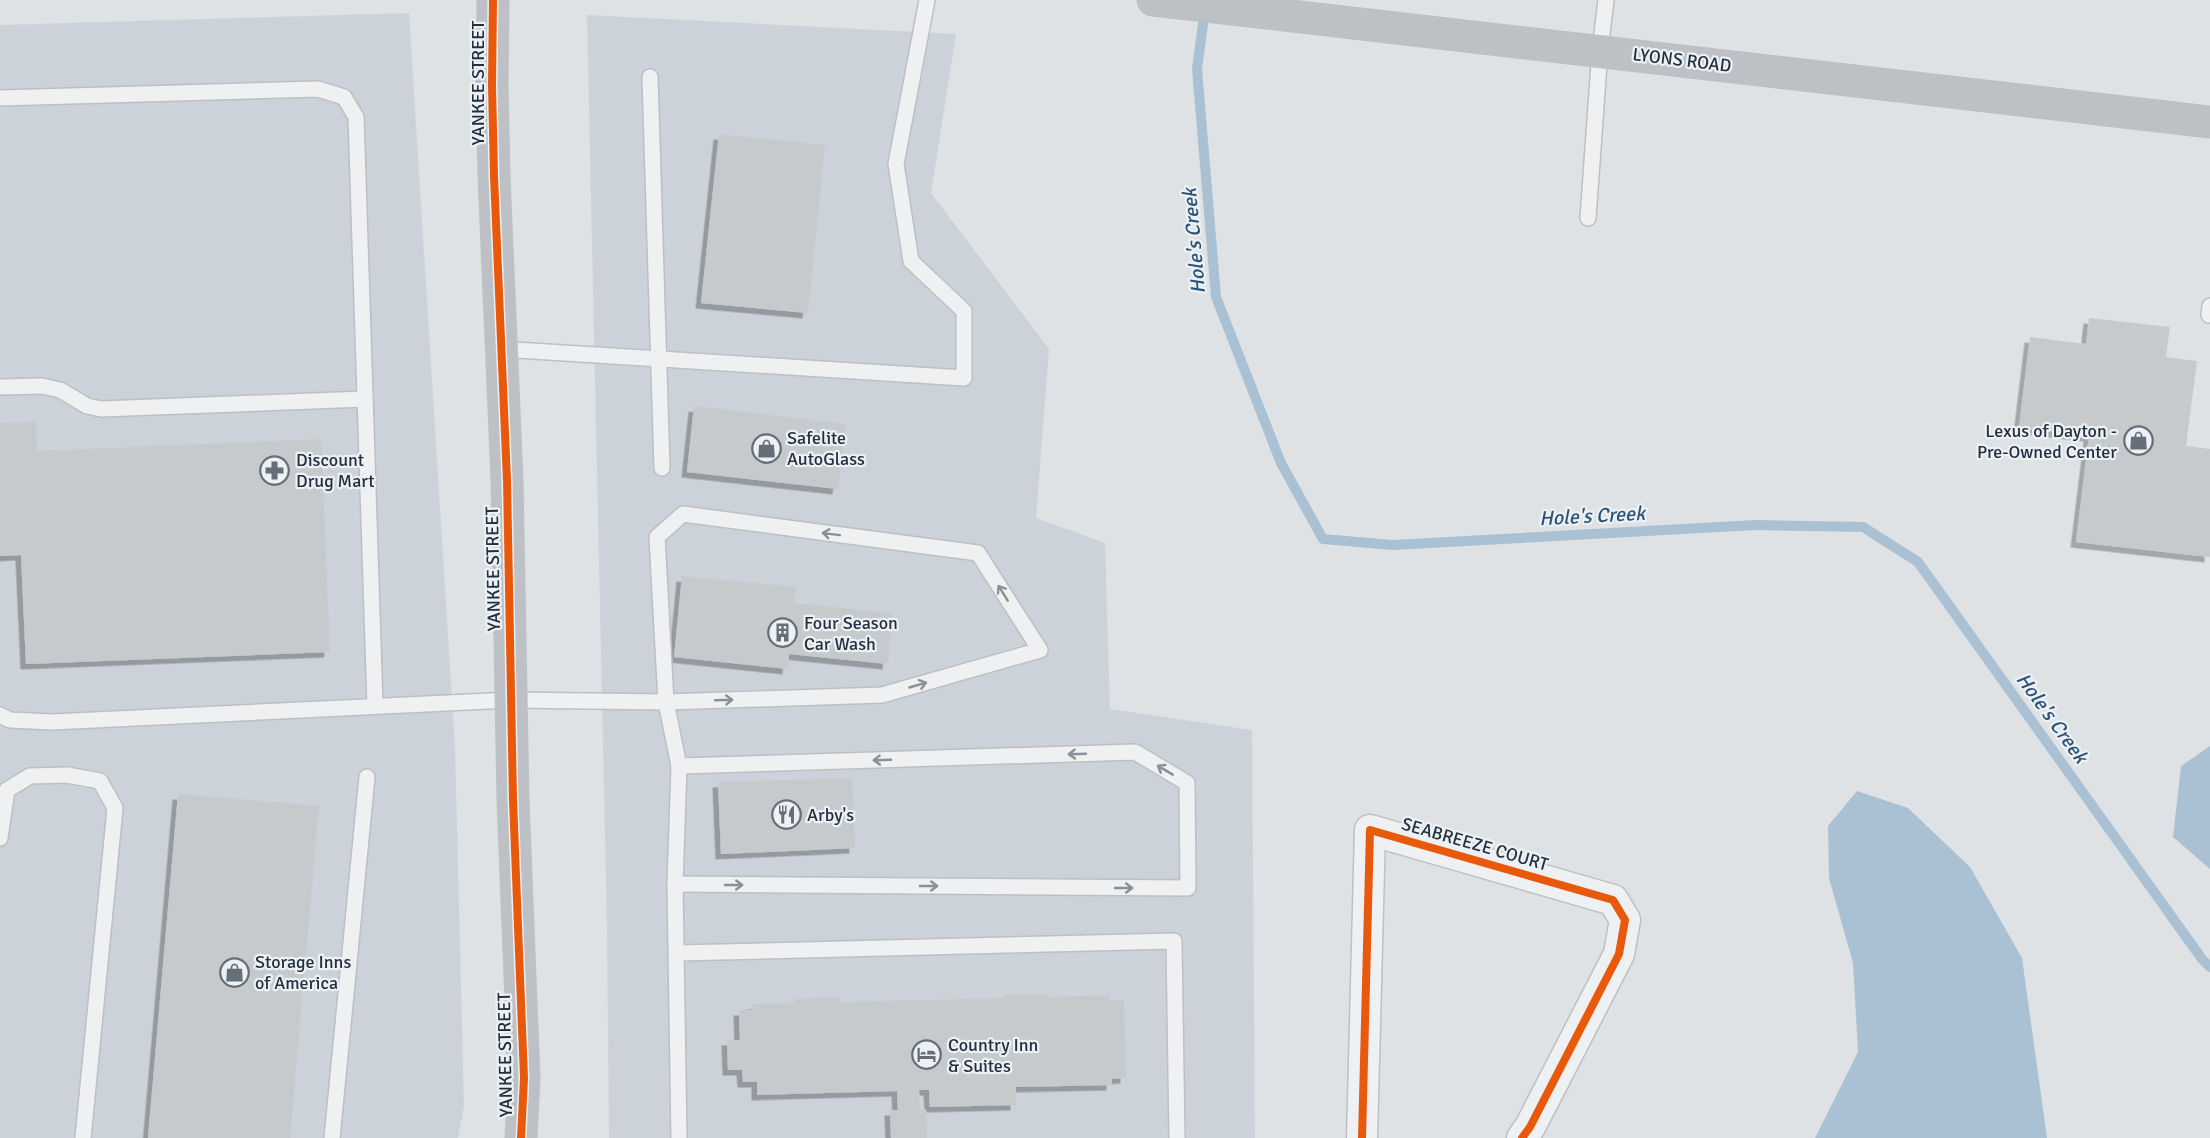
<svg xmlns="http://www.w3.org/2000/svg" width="2210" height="1138" font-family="Signika,sans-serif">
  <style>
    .built { fill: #ccd2d9 }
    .water { fill: #aac1d3 }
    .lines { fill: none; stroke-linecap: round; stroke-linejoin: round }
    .stream { stroke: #aac1d3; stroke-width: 10 }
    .building { fill: #c7cacd; filter: url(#shadow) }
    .lane-casing { stroke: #bdc0c3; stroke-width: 18 }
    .street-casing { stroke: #bdc0c3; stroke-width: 33 }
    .lane { stroke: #eef0f2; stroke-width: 15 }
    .street { stroke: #eef0f2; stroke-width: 30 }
    .secondary { stroke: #bdc0c5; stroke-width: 33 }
    .cycleway-casing { stroke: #ecf1f5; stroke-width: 11 }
    .cycleway { stroke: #e8590c; stroke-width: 8 }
    .oneway { stroke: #8a9098 }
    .labels { text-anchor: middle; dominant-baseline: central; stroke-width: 4.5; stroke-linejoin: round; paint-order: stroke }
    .street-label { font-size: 18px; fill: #25303f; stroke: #ecf1f5 }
    .poi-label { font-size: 18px; fill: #25303f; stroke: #ecf1f5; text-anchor: start }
    .water-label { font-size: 20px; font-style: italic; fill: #2c5276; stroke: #ecf1f5 }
  </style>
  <defs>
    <filter id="shadow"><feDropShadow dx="-5.5" dy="5.5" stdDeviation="0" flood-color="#0004"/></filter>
  </defs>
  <rect width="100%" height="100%" fill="#dfe2e5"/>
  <!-- built -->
  <g class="built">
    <polygon points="409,13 455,747 464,1106 458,1138 0,1138 0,25"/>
    <polygon points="587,15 956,34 931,193 1049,349 1036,518 1105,543 1110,709 1252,730 1255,1138 609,1138 607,927"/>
  </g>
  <!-- water -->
  <g class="water">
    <polygon points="2210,746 2210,869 2173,837 2181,766"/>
    <polygon points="1857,791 1908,808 1970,867 2022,958 2047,1138 1815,1138 1858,1052 1853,963 1829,878 1828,826"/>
  </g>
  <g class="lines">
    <!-- stream -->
    <polyline class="stream" points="1205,9 1197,69 1216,297 1281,463 1323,539 1392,545 1756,525 1863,527 1918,562 2202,959 2210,967"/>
  </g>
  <!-- building -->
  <g class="building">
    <polygon points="719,134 825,145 808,313 701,303"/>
    <polygon points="2089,318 2170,327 2166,357 2197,361 2186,446 2210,449 2210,557 2076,542 2089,436 2019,428 2030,337 2086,344"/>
    <polygon points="694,406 846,424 838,489 687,472"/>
    <polygon points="36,422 37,451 321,439 330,652 26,664 21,555 0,556 0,423"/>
    <polygon points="682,576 796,587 794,603 892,613 888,664 789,654 788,669 674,657"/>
    <polygon points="852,778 855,848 721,854 718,782"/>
    <polygon points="178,794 319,806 290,1138 148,1138"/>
    <polygon points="1047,994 1048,997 1109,995 1109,1000 1124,1000 1126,1078 1112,1079 1112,1085 1016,1087 1016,1105 930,1107 929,1090 919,1090 920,1109 926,1109 927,1138 891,1138 890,1110 898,1110 897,1091 757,1095 757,1082 743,1082 742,1070 728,1070 727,1040 740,1040 739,1010 753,1010 752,1004 794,1003 794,999 840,997 840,1002 1003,998 1002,995"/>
  </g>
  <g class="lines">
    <defs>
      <g id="lane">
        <polyline points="650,77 662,468"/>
        <polyline points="0,98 318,89 344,97 356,117 375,706"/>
        <polyline points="1588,218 1600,50 1606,0"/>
        <polyline points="2209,315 2210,306"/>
        <polyline points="501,349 964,378 964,311 911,261 896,164 927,0"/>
        <polyline points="0,387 42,386 60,390 87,406 101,409 365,399"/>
        <polyline points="0,715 10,720 52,722 511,700 666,702 882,695 1040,650 978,553 683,514 657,537 666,702 679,766 675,884 679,1138"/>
        <polyline points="0,838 7,790 30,776 67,775 100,781 115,808 83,1138"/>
        <polyline points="675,884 1188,888 1187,783 1135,752 679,766"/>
        <polyline points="677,953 1174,941 1177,1138"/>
        <polyline points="332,1138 367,777"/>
      </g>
      <polyline id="street" points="1362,1138 1370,830 1613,900 1625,920 1619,954 1530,1127 1522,1138"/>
    </defs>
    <!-- lane casing -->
    <use href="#lane" class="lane-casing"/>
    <!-- street casing -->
    <use href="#street" class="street-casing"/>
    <!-- lane -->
    <use href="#lane" class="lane"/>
    <!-- street -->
    <use href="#street" class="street"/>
    <!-- secondary -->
    <g class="secondary">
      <polyline points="493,0 492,85 494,176 507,480 513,800 524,1078 521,1138"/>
      <polyline points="1153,0 2210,122"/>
    </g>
    <defs>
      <g id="cycleway">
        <polyline points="493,0 492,85 494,176 507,480 513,800 524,1078 521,1138"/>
        <polyline points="1362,1138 1370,830 1613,900 1625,920 1619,954 1530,1127 1522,1138"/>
      </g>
    </defs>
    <!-- cycleway casing -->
    <use href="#cycleway" class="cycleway-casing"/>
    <!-- cycleway -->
    <use href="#cycleway" class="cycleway"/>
  </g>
  <!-- one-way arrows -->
  <defs><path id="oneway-shaft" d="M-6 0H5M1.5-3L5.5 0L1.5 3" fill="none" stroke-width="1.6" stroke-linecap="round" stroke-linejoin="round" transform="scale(1.5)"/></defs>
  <g class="oneway">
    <use href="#oneway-shaft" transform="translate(831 534) rotate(-173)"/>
    <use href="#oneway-shaft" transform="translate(1003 593) rotate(-122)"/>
    <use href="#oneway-shaft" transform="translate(918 685) rotate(-16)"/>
    <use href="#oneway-shaft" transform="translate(724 700) rotate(-2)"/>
    <use href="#oneway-shaft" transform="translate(1077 754) rotate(178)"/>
    <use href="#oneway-shaft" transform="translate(882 760) rotate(178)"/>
    <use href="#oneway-shaft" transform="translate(1165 770) rotate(-149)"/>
    <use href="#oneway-shaft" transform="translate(734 885)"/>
    <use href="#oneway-shaft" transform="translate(929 886)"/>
    <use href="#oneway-shaft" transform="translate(1124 888)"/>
  </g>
  <!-- icons -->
  <defs>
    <symbol id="shop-ring" viewBox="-11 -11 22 22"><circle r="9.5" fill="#ecf1f5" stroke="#666e79" stroke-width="1.5"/><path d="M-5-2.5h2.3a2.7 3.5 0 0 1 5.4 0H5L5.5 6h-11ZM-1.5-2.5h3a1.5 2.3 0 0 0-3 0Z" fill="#666e79"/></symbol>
    <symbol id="pharmacy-ring" viewBox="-11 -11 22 22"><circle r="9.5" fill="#ecf1f5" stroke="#666e79" stroke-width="1.5"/><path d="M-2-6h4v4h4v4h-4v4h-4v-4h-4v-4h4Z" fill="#666e79"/></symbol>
    <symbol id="building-ring" viewBox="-11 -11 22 22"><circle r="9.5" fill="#ecf1f5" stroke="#666e79" stroke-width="1.5"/><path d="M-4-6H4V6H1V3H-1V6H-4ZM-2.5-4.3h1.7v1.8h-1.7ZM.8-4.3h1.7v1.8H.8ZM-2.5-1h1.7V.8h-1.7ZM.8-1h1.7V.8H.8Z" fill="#666e79"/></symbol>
    <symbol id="restaurant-ring" viewBox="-11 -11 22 22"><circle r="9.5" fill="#ecf1f5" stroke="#666e79" stroke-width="1.5"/><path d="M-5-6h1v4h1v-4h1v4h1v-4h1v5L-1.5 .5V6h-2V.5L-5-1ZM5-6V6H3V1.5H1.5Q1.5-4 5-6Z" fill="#666e79"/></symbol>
    <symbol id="hotel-ring" viewBox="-11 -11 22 22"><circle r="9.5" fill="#ecf1f5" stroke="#666e79" stroke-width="1.5"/><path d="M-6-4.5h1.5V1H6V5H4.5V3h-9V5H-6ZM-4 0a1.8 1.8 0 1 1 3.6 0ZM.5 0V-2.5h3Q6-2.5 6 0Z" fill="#666e79"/></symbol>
  </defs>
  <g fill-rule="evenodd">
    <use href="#shop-ring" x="2122" y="424" width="33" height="33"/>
    <use href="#shop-ring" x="750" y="432" width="33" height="33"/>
    <use href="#pharmacy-ring" x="258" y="454" width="33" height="33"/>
    <use href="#building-ring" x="766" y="616" width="33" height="33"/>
    <use href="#restaurant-ring" x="770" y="798" width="33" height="33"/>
    <use href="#shop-ring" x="218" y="956" width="33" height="33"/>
    <use href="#hotel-ring" x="910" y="1038" width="33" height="33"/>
  </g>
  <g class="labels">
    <!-- street labels -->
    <g class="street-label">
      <text transform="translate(1682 60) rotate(7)">LYONS ROAD</text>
      <text transform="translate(478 83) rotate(-90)">YANKEE STREET</text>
      <text transform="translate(493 569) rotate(-91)">YANKEE STREET</text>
      <text transform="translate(1475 844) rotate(16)">SEABREEZE COURT</text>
      <text transform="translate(505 1055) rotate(-91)">YANKEE STREET</text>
    </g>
    <!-- poi labels -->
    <g class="poi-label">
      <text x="2117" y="431" text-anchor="end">Lexus of Dayton -<tspan x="2117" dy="21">Pre-Owned Center</tspan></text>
      <text x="787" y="438">Safelite<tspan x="787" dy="21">AutoGlass</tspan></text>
      <text x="296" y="460">Discount<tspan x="296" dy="21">Drug Mart</tspan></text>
      <text x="804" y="623">Four Season<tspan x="804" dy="21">Car Wash</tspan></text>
      <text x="807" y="815">Arby's</text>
      <text x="255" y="962">Storage Inns<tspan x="255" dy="21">of America</tspan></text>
      <text x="948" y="1045">Country Inn<tspan x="948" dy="21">&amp; Suites</tspan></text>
    </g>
    <!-- water labels -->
    <g class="water-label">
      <text transform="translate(1194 241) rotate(-95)">Hole's Creek</text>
      <text transform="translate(1592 516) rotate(-3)">Hole's Creek</text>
      <text transform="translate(2052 718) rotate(54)">Hole's Creek</text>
    </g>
  </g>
</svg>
